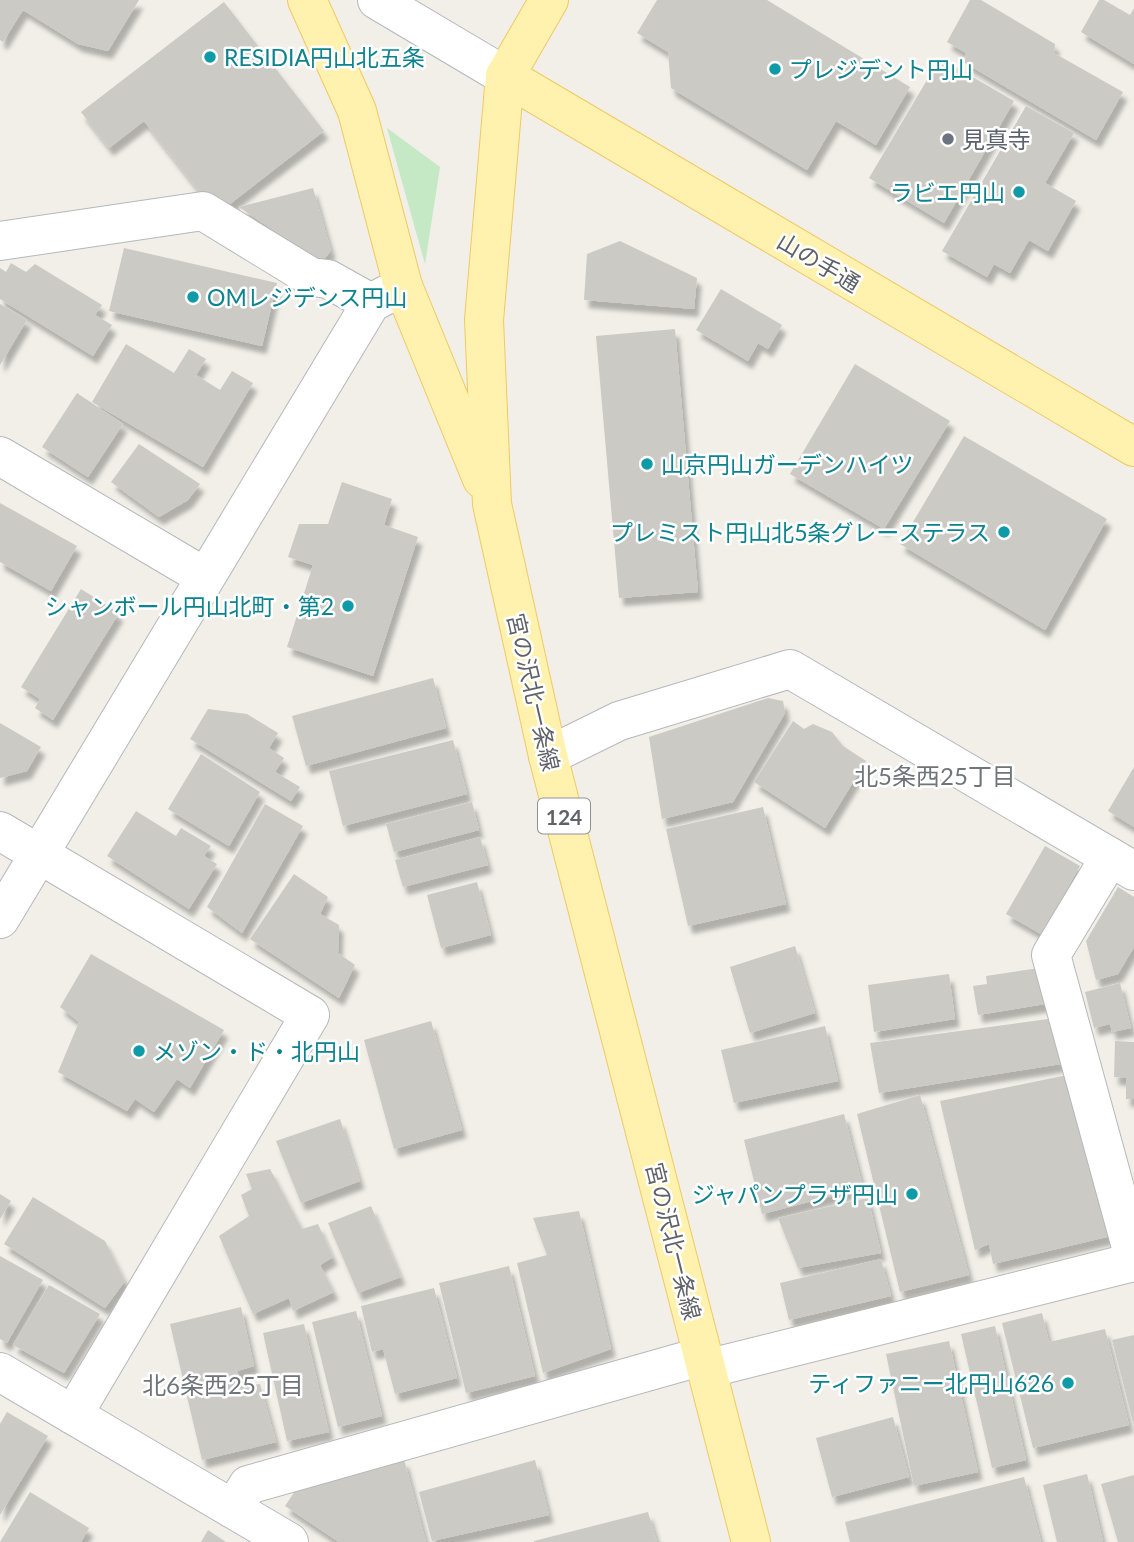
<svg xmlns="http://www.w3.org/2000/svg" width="1134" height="1542" font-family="Lato,'Noto Sans JP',sans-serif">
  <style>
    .green { fill: #c5e8c5 }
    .building { fill: #cccac5; filter: url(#shadow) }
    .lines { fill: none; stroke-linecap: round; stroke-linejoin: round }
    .minor-casing { stroke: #b5b8bc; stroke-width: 40 }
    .major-casing { stroke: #f2c960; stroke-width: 40 }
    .minor { stroke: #fff; stroke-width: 38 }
    .major { stroke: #fff2af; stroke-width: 38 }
    .culture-dot { fill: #0f9aa8; stroke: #fff; stroke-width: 2.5 }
    .worship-dot { fill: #6b7280; stroke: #fff; stroke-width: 2.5 }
    .labels { text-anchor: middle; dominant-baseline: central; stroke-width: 5; stroke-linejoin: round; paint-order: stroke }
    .shield { fill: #fff; stroke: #8f9295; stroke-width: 2 }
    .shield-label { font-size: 21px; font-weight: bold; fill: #5f6368 }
    .culture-label { font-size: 23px; fill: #0d838f; stroke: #fff; text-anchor: start }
    .worship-label { font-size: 23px; fill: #5b616d; stroke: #fff; text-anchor: start }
    .street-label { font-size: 23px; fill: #5f6368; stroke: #fff }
    .neighbourhood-label { font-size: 24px; fill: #70757a; stroke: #fff }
  </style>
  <defs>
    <filter id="shadow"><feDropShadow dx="4.5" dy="8" stdDeviation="2" flood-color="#0004"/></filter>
  </defs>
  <rect width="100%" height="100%" fill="#f1efe8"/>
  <!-- green -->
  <polygon class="green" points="387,128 440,167 425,264"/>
  <!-- building -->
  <g class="building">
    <polygon points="0,0 139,0 108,51 78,44 23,10 3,42 0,40"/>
    <polygon points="657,0 767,0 910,87 876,145 836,121 807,170 671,88 668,52 637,33"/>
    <polygon points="970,0 981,0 1055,44 1054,53 1123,92 1096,140 965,63 966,53 947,42"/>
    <polygon points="1099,0 1104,0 1130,15 1134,8 1134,64 1081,32"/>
    <polygon points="224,2 324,131 217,214 144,121 109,148 81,112"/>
    <polygon points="940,58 1014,101 944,223 869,178"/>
    <polygon points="1026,106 1074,133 1045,183 1076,201 1048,251 1029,240 1010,273 994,264 987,277 942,251"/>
    <polygon points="313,188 331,251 321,262 239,207"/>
    <polygon points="620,241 697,278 694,309 584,300 587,254"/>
    <polygon points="124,248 277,283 262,346 109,311"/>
    <polygon points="11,263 26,272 35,264 102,305 95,315 112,325 93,356 0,299 0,268 6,272"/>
    <polygon points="721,289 782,325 768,349 758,343 748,361 696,330"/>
    <polygon points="0,304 27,320 0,365"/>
    <polygon points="675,329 698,592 619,598 596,336"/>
    <polygon points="126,344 174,373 189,349 206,359 196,375 220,390 232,371 253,383 203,467 92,402"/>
    <polygon points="855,364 950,421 884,529 790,474"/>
    <polygon points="77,393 123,424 88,477 42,447"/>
    <polygon points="964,436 1107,519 1045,630 900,544"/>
    <polygon points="139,444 200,484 188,500 159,517 111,482"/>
    <polygon points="342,482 392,499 384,525 418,537 373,676 287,647 313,565 288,557 299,524 328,524"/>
    <polygon points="0,503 77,546 51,591 0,562"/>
    <polygon points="81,589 119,613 53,720 35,708 40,699 21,687"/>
    <polygon points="433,678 446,728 306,766 292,716"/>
    <polygon points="768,698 783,701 785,713 733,802 662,819 649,737"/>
    <polygon points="208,709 247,714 278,733 269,748 284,758 275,772 300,787 291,801 190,739"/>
    <polygon points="793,721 804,729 813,724 832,732 843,746 866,761 825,828 754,782"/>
    <polygon points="0,723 41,747 27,771 0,778"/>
    <polygon points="453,740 467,794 343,826 329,771"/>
    <polygon points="201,754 260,792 229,846 168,809"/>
    <polygon points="1134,767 1134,827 1108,811"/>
    <polygon points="472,802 479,830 394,852 386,824"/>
    <polygon points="265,804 303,826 242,933 207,907"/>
    <polygon points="763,807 786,904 688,926 666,829"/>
    <polygon points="136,811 176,836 181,828 211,846 204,856 217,864 189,909 107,856"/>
    <polygon points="480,837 488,865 403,887 395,860"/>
    <polygon points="1045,846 1080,866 1041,934 1006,914"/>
    <polygon points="294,874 328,897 320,914 339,925 338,953 355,965 339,998 250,939"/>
    <polygon points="477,882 491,935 441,948 427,895"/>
    <polygon points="1118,887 1134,897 1134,947 1118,974 1096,980 1086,941"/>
    <polygon points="795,946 815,1013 750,1033 730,967"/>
    <polygon points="91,954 224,1030 190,1088 177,1079 154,1112 135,1099 127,1111 58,1072 79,1022 60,1007"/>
    <polygon points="1039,968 1045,1004 978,1015 973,986 987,984 986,976"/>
    <polygon points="949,974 955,1019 874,1032 868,985"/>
    <polygon points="1120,983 1131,1028 1112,1032 1110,1024 1094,1028 1085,992"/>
    <polygon points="1048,1019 1061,1064 879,1093 870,1043"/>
    <polygon points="431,1021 462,1130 394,1149 364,1040"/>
    <polygon points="825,1026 838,1081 734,1103 721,1050"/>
    <polygon points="1115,1041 1134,1042 1134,1099 1126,1099 1126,1078 1114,1077"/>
    <polygon points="1072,1074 1111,1236 993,1264 989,1244 975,1250 940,1101"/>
    <polygon points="920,1095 969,1275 900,1292 857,1114"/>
    <polygon points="844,1114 863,1188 762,1214 744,1140"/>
    <polygon points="340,1119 360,1181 301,1203 276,1141"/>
    <polygon points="270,1169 302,1229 318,1224 333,1257 320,1265 334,1292 293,1311 289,1298 253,1314 219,1236 249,1216 241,1195 252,1189 246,1174"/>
    <polygon points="0,1194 11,1201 0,1219"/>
    <polygon points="33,1197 105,1241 125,1281 105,1308 4,1244"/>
    <polygon points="868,1198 881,1253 798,1268 778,1218"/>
    <polygon points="371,1206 401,1277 358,1293 328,1223"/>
    <polygon points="579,1211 611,1349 543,1373 517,1263 547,1255 533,1218"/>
    <polygon points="0,1256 43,1280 7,1343 0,1339"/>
    <polygon points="881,1259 891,1296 789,1320 780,1283"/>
    <polygon points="509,1266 535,1376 466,1393 439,1283"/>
    <polygon points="49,1285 100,1314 64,1373 13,1345"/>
    <polygon points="434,1288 457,1378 395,1394 383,1349 372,1352 361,1306"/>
    <polygon points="241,1307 254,1366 237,1371 243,1386 260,1384 276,1442 202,1460 170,1324"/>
    <polygon points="356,1311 382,1416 338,1427 312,1322"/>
    <polygon points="1042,1313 1049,1342 1105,1329 1129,1425 1033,1448 1002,1323"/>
    <polygon points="304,1324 329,1432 287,1441 263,1333"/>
    <polygon points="995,1326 1026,1460 992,1468 961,1334"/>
    <polygon points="1134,1335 1134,1421 1133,1422 1112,1340"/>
    <polygon points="949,1341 978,1472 914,1486 886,1354"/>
    <polygon points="7,1412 48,1436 0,1515 0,1424"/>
    <polygon points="893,1417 909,1477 832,1497 816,1438"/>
    <polygon points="404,1459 426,1542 339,1542 285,1506 297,1488"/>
    <polygon points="535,1460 549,1515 432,1541 419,1492"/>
    <polygon points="1087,1474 1103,1542 1057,1542 1043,1485"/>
    <polygon points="1134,1475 1134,1542 1118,1542 1101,1484"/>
    <polygon points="1024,1477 1041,1542 850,1542 845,1522"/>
    <polygon points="30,1492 89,1528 81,1542 0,1542"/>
    <polygon points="648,1512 657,1542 534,1542 534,1541"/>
    <polygon points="208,1530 226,1542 201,1542"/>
  </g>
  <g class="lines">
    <defs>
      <g id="minor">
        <polyline points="377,0 505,76"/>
        <polyline points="0,241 203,211 311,277 328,279 371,303"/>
        <polyline points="0,456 205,577"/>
        <polyline points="548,756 619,721 790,669 1134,871"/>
        <polyline points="0,831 310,1015 73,1415"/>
        <polyline points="1110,857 1051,955 1134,1258"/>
        <polyline points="0,919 371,303 403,286"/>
        <polyline points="706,1369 1134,1262"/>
        <polyline points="0,1372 289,1542"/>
        <polyline points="233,1509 248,1485 703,1356"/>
      </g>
      <g id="major">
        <polyline points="307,0 357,111 403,286 482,479"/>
        <polyline points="549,0 505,76 484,320 492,504 548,756 751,1542"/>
        <polyline points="505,76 1134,447"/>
      </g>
    </defs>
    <!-- minor casing -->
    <use href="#minor" class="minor-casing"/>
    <!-- major casing -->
    <use href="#major" class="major-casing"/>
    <!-- minor -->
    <use href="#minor" class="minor"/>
    <!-- major -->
    <use href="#major" class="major"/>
  </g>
  <!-- markers -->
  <g class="culture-dot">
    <circle cx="210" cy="57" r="7"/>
    <circle cx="775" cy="69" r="7"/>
    <circle cx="1019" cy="192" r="7"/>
    <circle cx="193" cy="297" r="7"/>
    <circle cx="647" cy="464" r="7"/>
    <circle cx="1004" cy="532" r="7"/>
    <circle cx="348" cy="606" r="7"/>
    <circle cx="139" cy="1051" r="7"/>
    <circle cx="912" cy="1194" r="7"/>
    <circle cx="1068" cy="1383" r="7"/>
  </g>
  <circle class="worship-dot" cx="948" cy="139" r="7"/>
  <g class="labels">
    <!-- shield labels -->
    <rect class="shield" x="538" y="798.5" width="52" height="35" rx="5"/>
    <g class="shield-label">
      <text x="564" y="816">124</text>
    </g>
    <!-- culture labels -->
    <g class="culture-label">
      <text x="224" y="57">RESIDIA円山北五条</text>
      <text x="789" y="69">プレジデント円山</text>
      <text x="1005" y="192" text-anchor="end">ラビエ円山</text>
      <text x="207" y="297">OMレジデンス円山</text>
      <text x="661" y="464">山京円山ガーデンハイツ</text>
      <text x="990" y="532" text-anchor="end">プレミスト円山北5条グレーステラス</text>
      <text x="334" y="606" text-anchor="end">シャンボール円山北町・第2</text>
      <text x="153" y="1051">メゾン・ド・北円山</text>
      <text x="898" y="1194" text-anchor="end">ジャパンプラザ円山</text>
      <text x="1054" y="1383" text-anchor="end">ティファニー北円山626</text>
    </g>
    <!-- worship labels -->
    <g class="worship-label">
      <text x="962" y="139">見真寺</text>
    </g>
    <!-- street labels -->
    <g class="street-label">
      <text transform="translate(819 262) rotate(31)">山の手通</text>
      <text transform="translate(534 692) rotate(77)">宮の沢北一条線</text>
      <text transform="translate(674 1241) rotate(76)">宮の沢北一条線</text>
    </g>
    <!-- neighbourhood labels -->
    <g class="neighbourhood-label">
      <text x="935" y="775">北5条西25丁目</text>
      <text x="223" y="1384">北6条西25丁目</text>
    </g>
  </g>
</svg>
